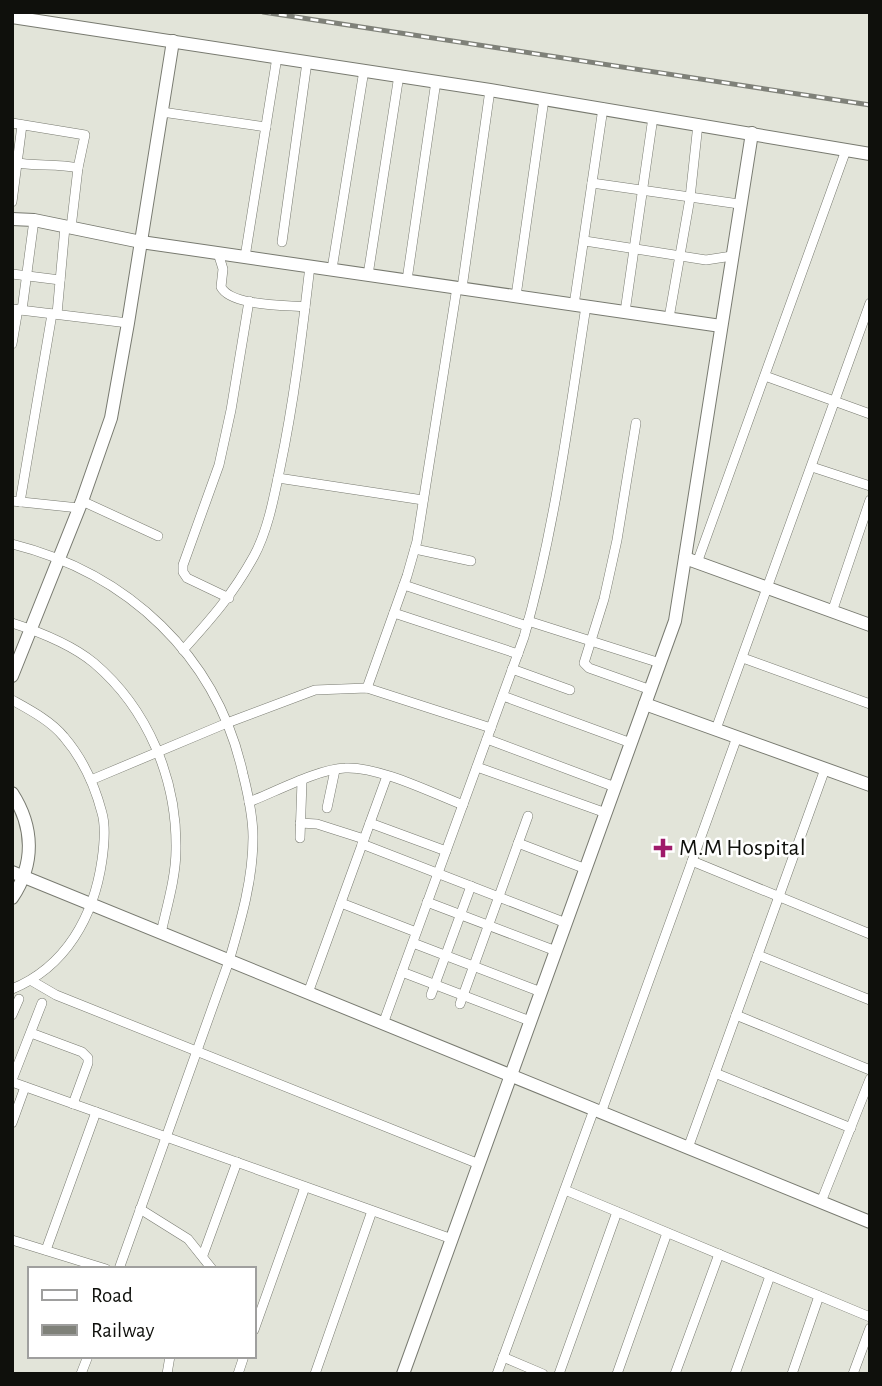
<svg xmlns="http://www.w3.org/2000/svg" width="882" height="1386" font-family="'Alegreya Sans',sans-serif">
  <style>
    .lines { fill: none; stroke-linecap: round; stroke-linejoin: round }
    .street-casing { stroke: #787a70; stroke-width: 10 }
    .secondary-casing { stroke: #787a70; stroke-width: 14 }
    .street { stroke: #fff; stroke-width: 9 }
    .secondary { stroke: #fff; stroke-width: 12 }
    .rail-casing { stroke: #7f8179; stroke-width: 5 }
    .rail { stroke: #fff; stroke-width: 2.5; stroke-dasharray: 8; stroke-linecap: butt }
    .poi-dot { fill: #9f1a6a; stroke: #fff; stroke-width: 2.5 }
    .labels { text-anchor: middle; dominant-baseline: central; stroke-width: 5; stroke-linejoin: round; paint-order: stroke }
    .poi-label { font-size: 24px; fill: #0f100c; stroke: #fff; text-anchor: start }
  </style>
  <rect width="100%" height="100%" fill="#e2e4d9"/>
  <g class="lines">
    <defs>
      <g id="street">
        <polyline points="162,112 266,127"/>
        <polyline points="12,123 85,135 78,168 71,228"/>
        <path d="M12,162c23,5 44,1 66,6"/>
        <polyline points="592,183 739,204"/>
        <polyline points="12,202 22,125"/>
        <polyline points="585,241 706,260 732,256"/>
        <polyline points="282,242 307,62"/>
        <path d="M218,253l5,16 -2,18c10,19 63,18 84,20"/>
        <polyline points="245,257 277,57"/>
        <polyline points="332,269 364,70"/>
        <polyline points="12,274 60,280"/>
        <polyline points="368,275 399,75"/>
        <polyline points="407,280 436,81"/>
        <polyline points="462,288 490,90"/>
        <polyline points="516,296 544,99"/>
        <polyline points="574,305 603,108"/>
        <polyline points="12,309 128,323"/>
        <polyline points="22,310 34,220"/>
        <polyline points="625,312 653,117"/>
        <polyline points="57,314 65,227"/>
        <polyline points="669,318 690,198 698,124"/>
        <polyline points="12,344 18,309"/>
        <polyline points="765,376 870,414"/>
        <polyline points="636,423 617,540 604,599 584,663 589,668 651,690"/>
        <polyline points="812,467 870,486"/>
        <polyline points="278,478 423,500"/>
        <polyline points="12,501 79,508"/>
        <polyline points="82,501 158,536"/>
        <polyline points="20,502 52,314"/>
        <path d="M12,544c116,29 205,112 231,230 5,20 10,42 10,63 0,43 -12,83 -24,124l-110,308"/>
        <polyline points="415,549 471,561"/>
        <polyline points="697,563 846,150"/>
        <polyline points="404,585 527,626"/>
        <polyline points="229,598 187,578 183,572 183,565 219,465 231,410 249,301"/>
        <polyline points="832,612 870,500"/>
        <polyline points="394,613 518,654"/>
        <polyline points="528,621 660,663"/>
        <path d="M12,623c28,9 59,21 82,40 54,46 83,116 82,186 0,28 -9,57 -15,84"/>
        <path d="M183,650c29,-32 50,-56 71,-94 14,-26 20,-59 26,-88 14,-66 22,-134 30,-202"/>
        <polyline points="743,658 870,704"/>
        <polyline points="512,669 570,690"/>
        <polyline points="367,688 407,576 417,541 457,287"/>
        <polyline points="503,696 631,743"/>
        <path d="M12,700c18,10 39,21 52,37 18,21 31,49 38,76 4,14 2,33 0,47 -8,56 -36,107 -90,129"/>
        <polyline points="716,729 870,303"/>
        <polyline points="487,739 615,787"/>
        <polyline points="477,767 606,813"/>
        <polyline points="91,780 227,723 315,690 367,688 491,728"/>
        <path d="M249,802c26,-10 69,-33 96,-34 33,-2 87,25 118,37"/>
        <polyline points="327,808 335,770"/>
        <polyline points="300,823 317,824 364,839"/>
        <polyline points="370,823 446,851"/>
        <polyline points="300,838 302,781"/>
        <polyline points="518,843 586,869"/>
        <polyline points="362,844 566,923"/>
        <polyline points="692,861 870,934"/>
        <polyline points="427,902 556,951"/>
        <polyline points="341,903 416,932"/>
        <polyline points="413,943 541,992"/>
        <polyline points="758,955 870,1000"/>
        <polyline points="402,972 530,1021"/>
        <polyline points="32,981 56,995 479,1164"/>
        <polyline points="308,993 387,776"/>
        <polyline points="431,995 471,886"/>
        <polyline points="460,1004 528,816"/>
        <polyline points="12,1015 19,999"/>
        <polyline points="736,1015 870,1070"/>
        <path d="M383,1024l141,-387c31,-109 45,-220 62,-331"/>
        <polyline points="31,1033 82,1052 88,1058 88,1063 73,1104"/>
        <polyline points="715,1073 851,1128"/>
        <polyline points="12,1080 42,1003"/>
        <polyline points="12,1082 452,1239"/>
        <polyline points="601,1113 737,737"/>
        <polyline points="12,1123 25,1087"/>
        <polyline points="688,1148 825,769"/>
        <polyline points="565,1190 870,1317"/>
        <polyline points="821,1202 870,1079"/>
        <polyline points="140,1209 188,1239 212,1269"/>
        <polyline points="12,1240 106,1269"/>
        <polyline points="46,1250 96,1112"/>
        <polyline points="203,1255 237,1162"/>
        <polyline points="254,1330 305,1187"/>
        <polyline points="503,1357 543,1374"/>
        <polyline points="81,1374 88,1356"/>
        <polyline points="167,1374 170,1356"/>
        <polyline points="238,1374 244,1356"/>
        <polyline points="315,1374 372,1211"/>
        <polyline points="497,1374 592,1115"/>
        <polyline points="559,1374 617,1212"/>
        <polyline points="617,1374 667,1233"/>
        <polyline points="675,1374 719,1254"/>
        <polyline points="735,1374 770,1276"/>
        <polyline points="792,1374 819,1296"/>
        <polyline points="853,1374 870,1328"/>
      </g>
      <g id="secondary">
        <polyline points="12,17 490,90 870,154"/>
        <polyline points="12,219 34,220 141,242 721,326"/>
        <polyline points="685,558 870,625"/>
        <polyline points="12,676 82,501 111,418 128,323 173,41"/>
        <polyline points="645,704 870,785"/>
        <path d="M12,793c22,34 23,71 0,105"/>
        <polyline points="12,872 870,1222"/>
        <polyline points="403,1374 675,621 752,133"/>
      </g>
    </defs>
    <!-- street casing -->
    <use href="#street" class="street-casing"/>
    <!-- secondary casing -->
    <use href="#secondary" class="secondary-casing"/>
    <!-- street -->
    <use href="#street" class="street"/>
    <!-- secondary -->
    <use href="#secondary" class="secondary"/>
    <defs>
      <polyline id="rail" points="263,12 870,105"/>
    </defs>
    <!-- rail casing -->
    <use href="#rail" class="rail-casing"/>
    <!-- rail -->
    <use href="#rail" class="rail"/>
  </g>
  <!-- markers -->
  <path class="poi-dot" d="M659.5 837.5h7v7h7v7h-7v7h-7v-7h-7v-7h7z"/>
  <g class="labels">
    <!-- poi labels -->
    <g class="poi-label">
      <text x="679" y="848">M.M Hospital</text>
    </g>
  </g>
  <!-- border -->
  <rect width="882" height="1386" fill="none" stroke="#0f100c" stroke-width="28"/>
  <!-- legend -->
  <rect x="28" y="1267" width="228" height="91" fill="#ffffff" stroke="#9f9f9e" stroke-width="2"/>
  <rect x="42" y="1290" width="35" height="10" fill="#ffffff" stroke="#9f9f9e" stroke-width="2"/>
  <text x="91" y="1302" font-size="21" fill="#0f100c">Road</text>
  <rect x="42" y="1325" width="35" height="10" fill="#7f8179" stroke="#9f9f9e" stroke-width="2"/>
  <text x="91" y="1337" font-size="21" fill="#0f100c">Railway</text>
</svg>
